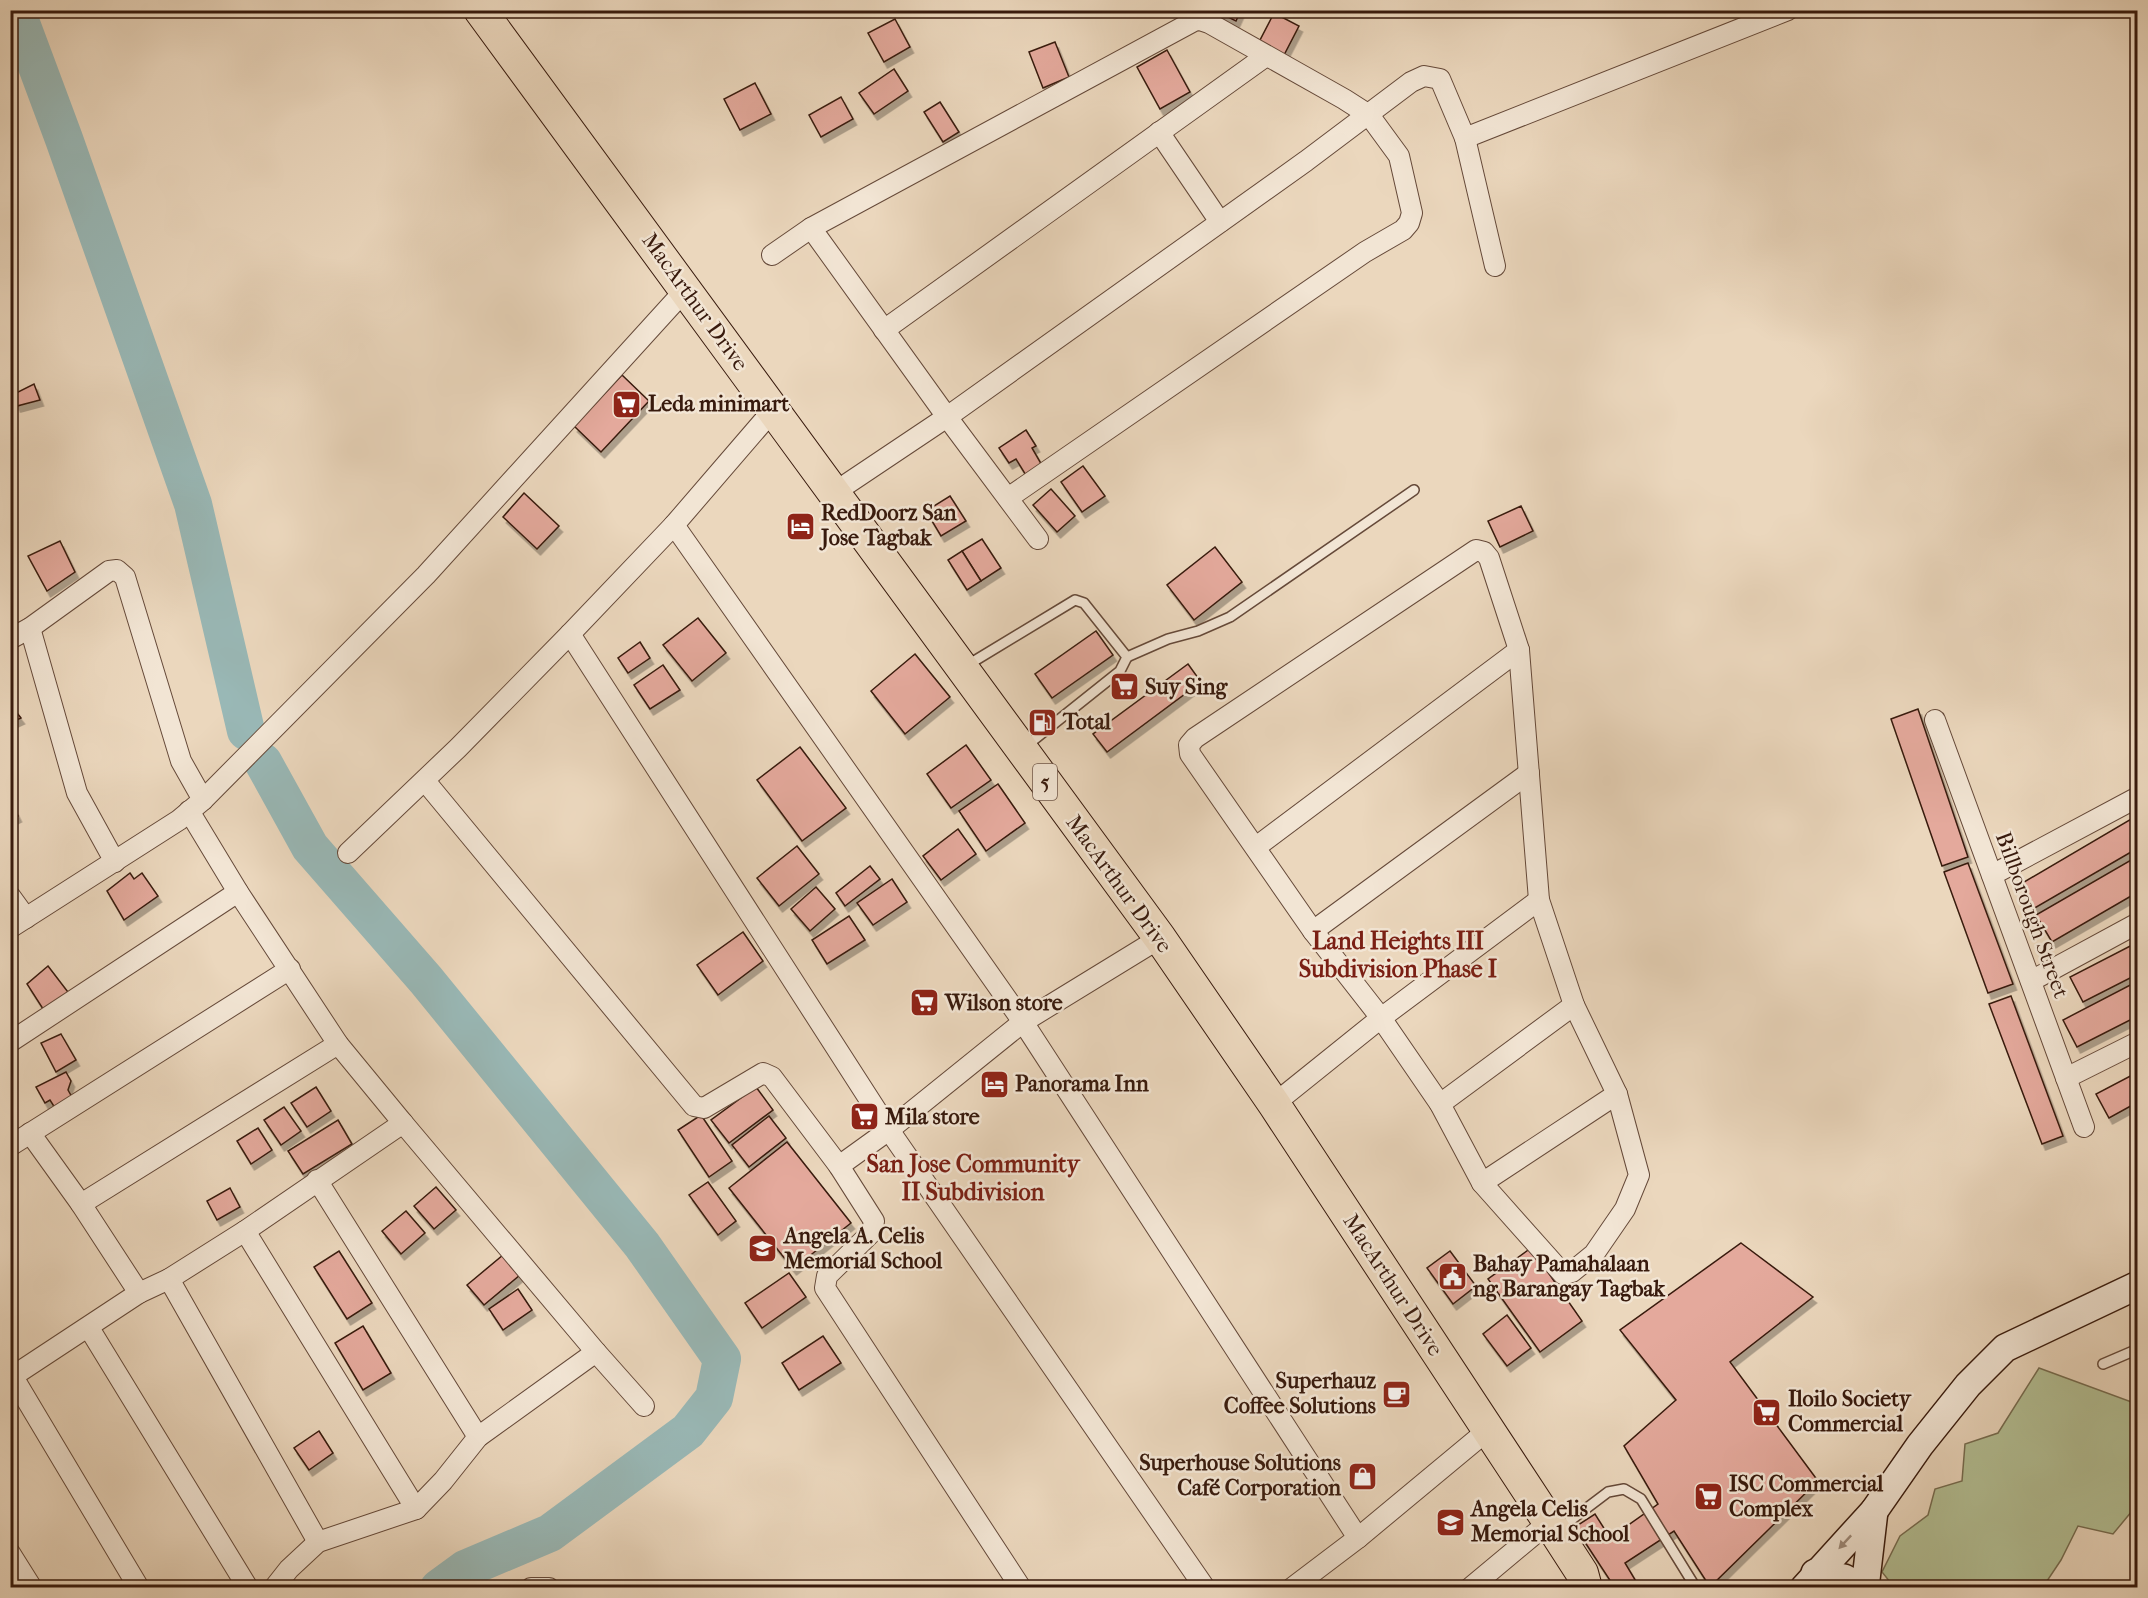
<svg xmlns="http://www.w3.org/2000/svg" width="2148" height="1598" font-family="'IM FELL French Canon',serif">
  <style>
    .green { fill: #b3bf94; stroke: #766c50; stroke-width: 1.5 }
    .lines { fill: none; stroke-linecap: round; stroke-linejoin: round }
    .river { stroke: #99b8b6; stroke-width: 38 }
    .building { fill: #e4a99c; stroke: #381a0d; stroke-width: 1.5; filter: url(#shadow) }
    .service-casing { stroke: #654939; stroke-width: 12 }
    .minor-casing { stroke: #654939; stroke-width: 22 }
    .secondary-casing { stroke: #381a0d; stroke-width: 30 }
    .primary-casing { stroke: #381a0d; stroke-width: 34 }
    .service { stroke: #f2e5d4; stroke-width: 9 }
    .minor { stroke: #f2e5d4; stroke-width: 20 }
    .secondary { stroke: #f2e5d4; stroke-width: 27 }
    .primary { stroke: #ebd7bd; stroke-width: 32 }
    .oneway { fill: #9e8a7a }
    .labels { text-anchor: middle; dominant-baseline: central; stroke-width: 5; stroke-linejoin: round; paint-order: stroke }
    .shield { fill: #f2e5d4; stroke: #705749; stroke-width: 1.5 }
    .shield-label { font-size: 21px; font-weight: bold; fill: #381a0d }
    .street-label { font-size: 22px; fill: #381a0d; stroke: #f2e5d4 }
    .poi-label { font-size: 22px; font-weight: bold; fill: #381a0d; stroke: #f2e5d4; text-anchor: start }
    .neighbourhood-label { font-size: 24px; font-weight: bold; fill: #7a1f14; stroke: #f2e5d4 }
  </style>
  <defs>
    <filter id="shadow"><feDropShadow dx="3.5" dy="6" stdDeviation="0" flood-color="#0004"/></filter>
  </defs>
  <rect width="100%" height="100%" fill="#ebd7bd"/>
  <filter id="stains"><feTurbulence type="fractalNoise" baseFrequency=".00333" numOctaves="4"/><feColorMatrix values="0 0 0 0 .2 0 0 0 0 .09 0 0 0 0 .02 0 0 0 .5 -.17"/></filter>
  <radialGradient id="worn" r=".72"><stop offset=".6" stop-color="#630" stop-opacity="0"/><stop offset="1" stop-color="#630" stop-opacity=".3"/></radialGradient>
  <!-- green -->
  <polygon class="green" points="2039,1368 2137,1404 2137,1505 2113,1534 2078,1526 2061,1560 2043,1587 1894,1587 1882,1572 1900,1536 1928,1515 1935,1489 1962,1481 1965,1444 1998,1433"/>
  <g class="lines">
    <!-- river -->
    <g class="river">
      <polyline points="16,10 64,139 193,504 246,731"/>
      <polyline points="263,762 310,847 426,980 642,1245 722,1359 714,1398 688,1431 550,1533 465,1569 439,1588"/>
    </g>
  </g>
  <!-- building -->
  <g class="building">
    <polygon points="1214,10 1241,10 1236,21"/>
    <polygon points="1274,13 1299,26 1283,57 1258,44"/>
    <polygon points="895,19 910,47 884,62 868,33"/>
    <polygon points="1055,42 1069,77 1043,88 1029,52"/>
    <polygon points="1167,50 1190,92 1160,109 1137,67"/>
    <polygon points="894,69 908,91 874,114 859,93"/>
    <polygon points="755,83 771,114 740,130 724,99"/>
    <polygon points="841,97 853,119 821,137 809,115"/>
    <polygon points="940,102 959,132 943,142 924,112"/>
    <polygon points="622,375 649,401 601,452 574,426"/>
    <polygon points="34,384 40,400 17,406 12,395"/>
    <polygon points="1026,430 1036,446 1032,448 1043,467 1027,477 1016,459 1009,463 999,448"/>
    <polygon points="1083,466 1105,496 1082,512 1061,482"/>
    <polygon points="1051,489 1075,516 1057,532 1033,505"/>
    <polygon points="524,493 559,526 537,549 503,517"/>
    <polygon points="950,496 966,521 941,536 926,511"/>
    <polygon points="1521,506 1533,531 1500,547 1488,521"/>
    <polygon points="982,539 1001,568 981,581 962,551"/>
    <polygon points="60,541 75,572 47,591 28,556"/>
    <polygon points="1215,547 1242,582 1194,620 1167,585"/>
    <polygon points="962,551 981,581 967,590 948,560"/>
    <polygon points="698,618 726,653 692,681 663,645"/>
    <polygon points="1096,631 1113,655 1052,698 1035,674"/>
    <polygon points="640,642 650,658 628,673 618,658"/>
    <polygon points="915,654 950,697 905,734 871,691"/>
    <polygon points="1188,664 1201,682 1107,752 1093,734"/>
    <polygon points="663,665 680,690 650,709 634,685"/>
    <polygon points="10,704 21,718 10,723"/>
    <polygon points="1918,709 1968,857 1942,866 1891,719"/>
    <polygon points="966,745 991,780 951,808 927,774"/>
    <polygon points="800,747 846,808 802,841 757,780"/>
    <polygon points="998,784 1025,823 986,851 959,811"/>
    <polygon points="10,800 18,816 10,820"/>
    <polygon points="2138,815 2138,848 2033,909 2019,885"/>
    <polygon points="958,829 976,854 941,880 923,856"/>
    <polygon points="797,846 819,874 779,906 757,878"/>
    <polygon points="2138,856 2138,892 2052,942 2036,915"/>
    <polygon points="1968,863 2013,984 1988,993 1944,872"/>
    <polygon points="870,866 880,879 845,906 836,893"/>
    <polygon points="130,873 134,879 142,873 158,896 124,920 107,891"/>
    <polygon points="892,879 907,902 873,925 857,903"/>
    <polygon points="816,887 835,909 810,931 791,909"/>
    <polygon points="849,916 865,940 827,964 812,940"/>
    <polygon points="743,932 763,961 718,995 697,965"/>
    <polygon points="2138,942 2138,974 2083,1002 2070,977"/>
    <polygon points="48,966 71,996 45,1012 27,984"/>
    <polygon points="2138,981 2138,1016 2077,1047 2063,1020"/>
    <polygon points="2011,996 2063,1136 2042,1144 1989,1004"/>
    <polygon points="61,1034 76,1060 56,1072 41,1043"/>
    <polygon points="66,1072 71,1081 68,1090 73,1099 55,1108 50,1100 45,1103 36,1087"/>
    <polygon points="2138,1072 2138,1102 2109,1118 2096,1094"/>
    <polygon points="316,1087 331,1111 307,1127 291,1103"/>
    <polygon points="756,1087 773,1110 729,1143 711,1120"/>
    <polygon points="284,1107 301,1131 281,1145 264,1120"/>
    <polygon points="701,1115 732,1161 709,1177 678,1130"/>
    <polygon points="769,1116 786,1138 749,1167 732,1145"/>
    <polygon points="338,1120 352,1144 303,1174 288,1151"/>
    <polygon points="258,1128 272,1150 251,1164 237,1141"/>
    <polygon points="787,1142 851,1223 793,1269 729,1188"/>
    <polygon points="708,1182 736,1221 718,1235 689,1195"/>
    <polygon points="436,1187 456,1210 434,1229 414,1206"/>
    <polygon points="230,1188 240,1207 217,1220 207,1201"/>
    <polygon points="406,1211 425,1233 401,1254 382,1231"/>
    <polygon points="1741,1243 1813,1297 1730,1362 1818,1481 1710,1587 1674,1531 1625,1563 1640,1588 1615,1588 1575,1527 1595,1514 1610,1538 1658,1504 1624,1446 1676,1400 1620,1330"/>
    <polygon points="1531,1248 1582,1321 1540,1352 1488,1279"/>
    <polygon points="339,1251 372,1303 347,1319 314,1267"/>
    <polygon points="1450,1251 1476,1286 1453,1304 1427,1268"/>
    <polygon points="503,1255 520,1275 484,1305 467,1285"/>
    <polygon points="789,1273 806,1297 762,1328 745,1303"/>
    <polygon points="518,1289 532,1310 503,1330 489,1309"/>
    <polygon points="1507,1315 1531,1348 1507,1366 1483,1334"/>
    <polygon points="363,1326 391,1373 363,1390 335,1343"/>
    <polygon points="823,1336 841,1363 799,1390 782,1363"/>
    <polygon points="319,1431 333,1453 309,1470 294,1448"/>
  </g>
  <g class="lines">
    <defs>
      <g id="service">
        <polyline points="1127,657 1168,639 1198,631 1230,617 1414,490"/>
        <polyline points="966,666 1075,600 1084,603 1127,657 1120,671 1026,746"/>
        <polyline points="2103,1364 2138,1349"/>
        <polyline points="1559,1529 1608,1492 1624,1489 1641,1499 1696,1588"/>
      </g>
      <g id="minor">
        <polyline points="1159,132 1220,222"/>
        <polyline points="1465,138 1495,266"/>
        <polyline points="811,228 947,417 1038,539"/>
        <polyline points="772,255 811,228 1194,21 1200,20 1209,23 1344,99 1369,115 1399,156 1412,213 1409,223 1403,230 1365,252 1008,498"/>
        <polyline points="884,330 1266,56"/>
        <polyline points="835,492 947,417 1306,161 1411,82 1424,76 1440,79 1465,138 1788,10"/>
        <polyline points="674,525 1023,1022 1358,1538"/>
        <polygon points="1476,550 1484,552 1489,558 1519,650 1539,900 1574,1005 1617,1094 1639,1175 1625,1209 1594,1254 1572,1272 1563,1274 1482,1183 1440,1104 1381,1018 1313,931 1190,754 1189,745 1195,738"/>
        <polyline points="30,628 77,793 115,862"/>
        <polyline points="570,634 889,1130 1205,1588"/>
        <polyline points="10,639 30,628 109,571 117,570 125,577 181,761 203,800"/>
        <polyline points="1935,720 2084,1127"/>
        <polyline points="425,781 694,1106 704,1108 763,1073 772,1077 839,1166 874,1221 872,1232 827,1276 825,1288 1021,1588"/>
        <polyline points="1256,847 1519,650"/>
        <polyline points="348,853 458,748 570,634 674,525 773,410"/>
        <polyline points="1992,875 2138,797"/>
        <polyline points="10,896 26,918"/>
        <polyline points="10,928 179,820 203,800 426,575 686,289"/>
        <polyline points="1313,931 1529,773"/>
        <polyline points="2031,981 2138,923"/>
        <polyline points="10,1042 238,892"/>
        <polyline points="2066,1078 2138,1042"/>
        <polyline points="1274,1104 1381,1018 1539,900"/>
        <polyline points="1440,1104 1574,1005"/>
        <polyline points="403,1123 596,1352 644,1406"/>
        <polyline points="30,1133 81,1204 139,1293"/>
        <polyline points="10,1146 290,969"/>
        <polyline points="839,1166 889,1130 1023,1022 1160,938"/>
        <polyline points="317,1180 478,1437"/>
        <polyline points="1482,1183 1617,1094"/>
        <polyline points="81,1204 338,1044"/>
        <polyline points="245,1231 416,1509"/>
        <polyline points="169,1279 318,1542"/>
        <polyline points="89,1328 248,1588"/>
        <polyline points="13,1377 139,1588"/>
        <polyline points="10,1378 139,1293 169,1279 245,1231 403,1123 338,1044 238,892 189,811"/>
        <polyline points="10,1553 32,1588"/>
        <polyline points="274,1588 289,1569 318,1542 416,1509 443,1481 478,1437 596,1352"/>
        <polyline points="531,1588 549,1588"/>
        <polyline points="1292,1588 1358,1538 1488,1430"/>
        <polyline points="1470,1588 1549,1522"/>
      </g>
      <g id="secondary">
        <polyline points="1815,1573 1844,1578 1863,1588"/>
        <polyline points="1804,1588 1874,1511 1920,1445 1968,1385 2005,1348 2138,1285"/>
        <polyline points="1865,1588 1874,1511"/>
      </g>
      <polyline id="primary" points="480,10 1160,938 1274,1104 1549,1522 1582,1573 1586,1588"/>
    </defs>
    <!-- service casing -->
    <use href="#service" class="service-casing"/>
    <!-- minor casing -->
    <use href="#minor" class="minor-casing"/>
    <!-- secondary casing -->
    <use href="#secondary" class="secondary-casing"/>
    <!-- primary casing -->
    <use href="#primary" class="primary-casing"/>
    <!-- service -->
    <use href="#service" class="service"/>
    <!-- minor -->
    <use href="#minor" class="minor"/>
    <!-- secondary -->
    <use href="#secondary" class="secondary"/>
    <!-- primary -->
    <use href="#primary" class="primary"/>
  </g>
  <!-- one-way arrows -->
  <defs><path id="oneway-solid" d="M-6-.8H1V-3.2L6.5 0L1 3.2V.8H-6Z" transform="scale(1.5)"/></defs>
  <use class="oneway" href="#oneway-solid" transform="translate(1845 1542) rotate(133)"/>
  <!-- icons -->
  <defs>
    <symbol id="supermarket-square" viewBox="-11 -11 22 22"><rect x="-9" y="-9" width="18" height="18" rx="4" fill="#8f2418" stroke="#f2e5d4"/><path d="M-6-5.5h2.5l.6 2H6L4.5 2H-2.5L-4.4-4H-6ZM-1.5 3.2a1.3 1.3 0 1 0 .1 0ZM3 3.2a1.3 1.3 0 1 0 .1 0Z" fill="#fff"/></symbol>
    <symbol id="hotel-square" viewBox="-11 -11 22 22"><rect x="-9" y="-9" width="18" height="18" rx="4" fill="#8f2418" stroke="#f2e5d4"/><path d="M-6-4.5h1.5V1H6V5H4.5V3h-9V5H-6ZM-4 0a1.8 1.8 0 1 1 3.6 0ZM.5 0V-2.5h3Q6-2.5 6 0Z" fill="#fff"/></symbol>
    <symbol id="fuel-square" viewBox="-11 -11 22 22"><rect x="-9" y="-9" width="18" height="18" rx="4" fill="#8f2418" stroke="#f2e5d4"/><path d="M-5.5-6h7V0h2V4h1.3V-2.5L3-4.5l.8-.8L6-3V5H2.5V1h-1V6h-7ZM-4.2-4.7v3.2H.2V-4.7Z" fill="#fff"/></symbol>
    <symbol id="school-square" viewBox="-11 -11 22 22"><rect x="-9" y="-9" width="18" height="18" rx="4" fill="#8f2418" stroke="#f2e5d4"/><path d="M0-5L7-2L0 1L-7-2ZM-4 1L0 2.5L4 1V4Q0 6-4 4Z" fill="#fff"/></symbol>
    <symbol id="civic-square" viewBox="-11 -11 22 22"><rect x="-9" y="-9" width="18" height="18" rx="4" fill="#8f2418" stroke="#f2e5d4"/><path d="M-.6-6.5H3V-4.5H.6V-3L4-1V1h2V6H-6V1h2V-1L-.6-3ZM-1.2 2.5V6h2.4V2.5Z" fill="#fff"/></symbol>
    <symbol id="cafe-square" viewBox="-11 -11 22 22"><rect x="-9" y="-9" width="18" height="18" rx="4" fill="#8f2418" stroke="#f2e5d4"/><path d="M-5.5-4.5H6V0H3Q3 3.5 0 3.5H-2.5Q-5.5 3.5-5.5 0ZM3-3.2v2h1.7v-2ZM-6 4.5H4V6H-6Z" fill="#fff"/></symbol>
    <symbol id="shop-square" viewBox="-11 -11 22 22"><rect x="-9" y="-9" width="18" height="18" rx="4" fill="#8f2418" stroke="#f2e5d4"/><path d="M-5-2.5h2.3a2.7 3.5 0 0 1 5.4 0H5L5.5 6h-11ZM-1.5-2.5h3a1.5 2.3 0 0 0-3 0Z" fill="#fff"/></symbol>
  </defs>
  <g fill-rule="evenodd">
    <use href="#supermarket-square" x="610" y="388" width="33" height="33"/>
    <use href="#hotel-square" x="784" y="510" width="33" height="33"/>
    <use href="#supermarket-square" x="1108" y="670" width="33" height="33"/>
    <use href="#fuel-square" x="1026" y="706" width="33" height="33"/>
    <use href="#supermarket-square" x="908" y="986" width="33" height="33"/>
    <use href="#hotel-square" x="978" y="1068" width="33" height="33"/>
    <use href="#supermarket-square" x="848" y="1100" width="33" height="33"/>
    <use href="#school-square" x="746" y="1232" width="33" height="33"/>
    <use href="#civic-square" x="1436" y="1260" width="33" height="33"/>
    <use href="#cafe-square" x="1380" y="1378" width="33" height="33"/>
    <use href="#supermarket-square" x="1750" y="1396" width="33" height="33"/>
    <use href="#shop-square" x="1346" y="1460" width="33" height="33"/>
    <use href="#supermarket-square" x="1692" y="1480" width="33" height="33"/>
    <use href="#school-square" x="1434" y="1506" width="33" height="33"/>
  </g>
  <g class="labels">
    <!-- shield labels -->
    <rect class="shield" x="1033" y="764" width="24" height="36" rx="4.5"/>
    <g class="shield-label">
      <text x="1045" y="782">5</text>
    </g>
    <!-- street labels -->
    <g class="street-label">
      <text transform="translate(695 302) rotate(54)">MacArthur Drive</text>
      <text transform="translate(1119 884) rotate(54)">MacArthur Drive</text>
      <text transform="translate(2032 915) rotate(70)">Billborough Street</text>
      <text transform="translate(1393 1285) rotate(57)">MacArthur Drive</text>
    </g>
    <!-- poi labels -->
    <g class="poi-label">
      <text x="648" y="404">Leda minimart</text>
      <text x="821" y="513">RedDoorz San<tspan x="821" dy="25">Jose Tagbak</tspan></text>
      <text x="1145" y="687">Suy Sing</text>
      <text x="1063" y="722">Total</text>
      <text x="945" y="1003">Wilson store</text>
      <text x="1015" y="1084">Panorama Inn</text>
      <text x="885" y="1117">Mila store</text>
      <text x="784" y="1236">Angela A. Celis<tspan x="784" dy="25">Memorial School</tspan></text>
      <text x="1473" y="1264">Bahay Pamahalaan<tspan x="1473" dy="25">ng Barangay Tagbak</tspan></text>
      <text x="1376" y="1381" text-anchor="end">Superhauz<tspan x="1376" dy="25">Coffee Solutions</tspan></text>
      <text x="1788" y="1399">Iloilo Society<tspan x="1788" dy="25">Commercial</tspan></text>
      <text x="1341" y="1463" text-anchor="end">Superhouse Solutions<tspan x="1341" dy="25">Café Corporation</tspan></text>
      <text x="1729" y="1484">ISC Commercial<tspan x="1729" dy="25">Complex</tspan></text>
      <text x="1471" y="1509">Angela Celis<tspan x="1471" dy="25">Memorial School</tspan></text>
    </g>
    <!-- neighbourhood labels -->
    <g class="neighbourhood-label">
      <text x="1398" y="941">Land Heights III<tspan x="1398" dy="28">Subdivision Phase I</tspan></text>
      <text x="973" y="1164">San Jose Community<tspan x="973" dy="28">II Subdivision</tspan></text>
    </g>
  </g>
  <!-- margin -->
  <rect width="2148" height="1598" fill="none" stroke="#ebd7bd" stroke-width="36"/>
  <rect x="12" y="12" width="2124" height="1574" fill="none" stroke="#381a0d" stroke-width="3"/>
  <rect x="18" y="18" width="2112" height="1562" fill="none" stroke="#381a0d" stroke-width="1.5"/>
  <rect width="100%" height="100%" filter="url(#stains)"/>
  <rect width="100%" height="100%" fill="url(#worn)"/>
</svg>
